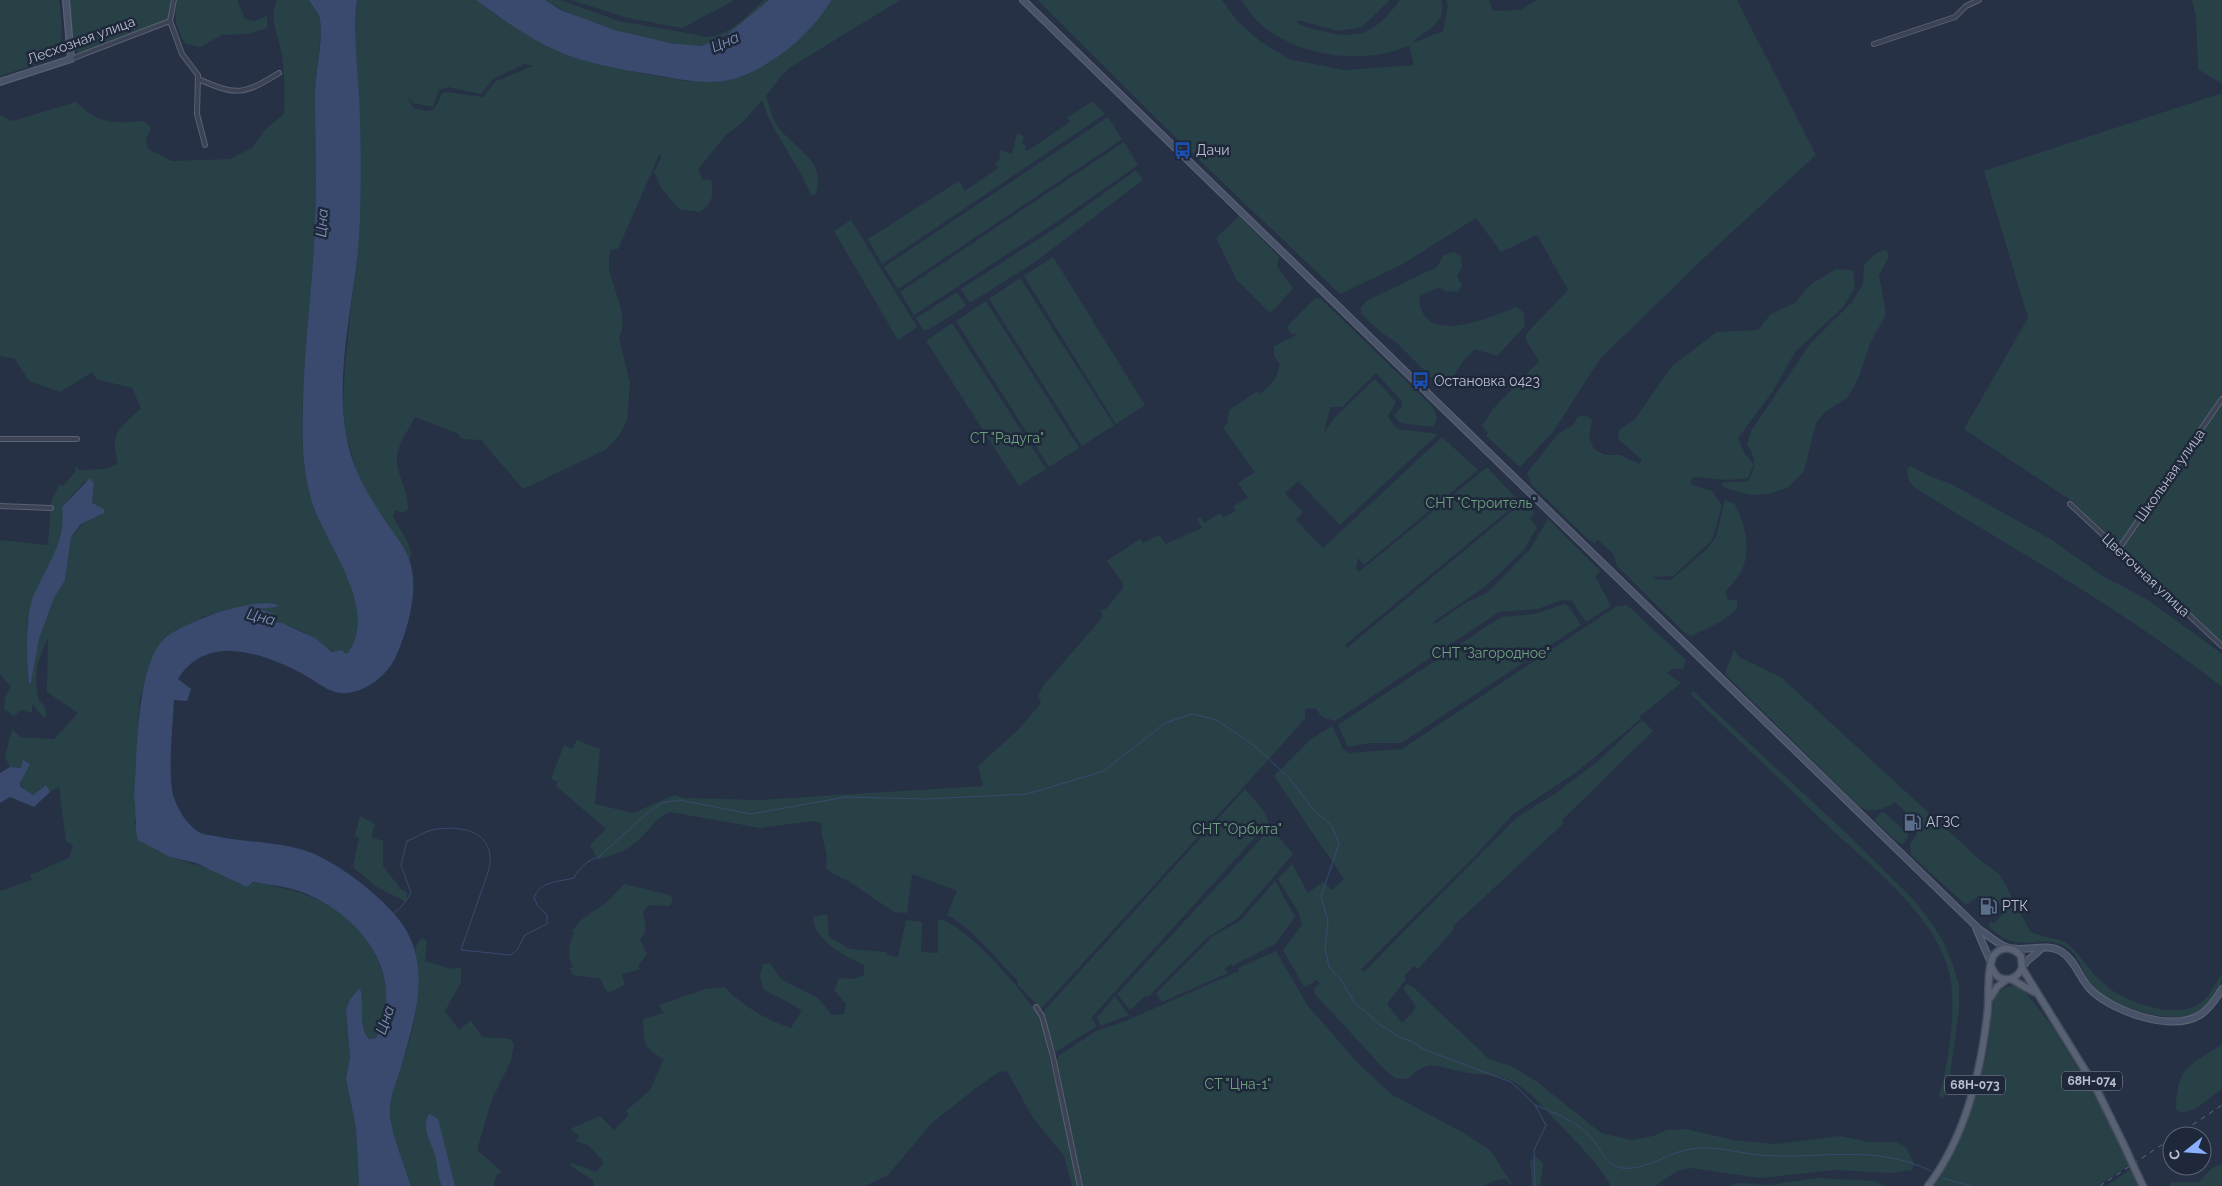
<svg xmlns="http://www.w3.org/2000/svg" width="2222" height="1186" font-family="Raleway,sans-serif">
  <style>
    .green { fill: #284147; fill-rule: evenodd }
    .water { fill: #394a6e }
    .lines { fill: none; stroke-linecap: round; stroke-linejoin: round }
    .stream { stroke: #394a6e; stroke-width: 1 }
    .street-casing { stroke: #596172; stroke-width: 6 }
    .secondary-casing { stroke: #596172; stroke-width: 8 }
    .primary-casing { stroke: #444c5e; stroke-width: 9 }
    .street { stroke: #3b4355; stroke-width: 4 }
    .secondary { stroke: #485269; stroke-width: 5.5 }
    .primary { stroke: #596275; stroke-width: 6 }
    .rail { stroke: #5c677d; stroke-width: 1; stroke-dasharray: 5 5; stroke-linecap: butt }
    .primary-bridge-casing { stroke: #444c5e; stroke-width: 9; stroke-linecap: butt }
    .primary-bridge { stroke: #596275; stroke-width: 6 }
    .labels { text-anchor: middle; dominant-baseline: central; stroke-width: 5; stroke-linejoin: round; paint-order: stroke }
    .shield { fill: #1f283b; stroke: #8b92a2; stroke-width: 1 }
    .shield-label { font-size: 12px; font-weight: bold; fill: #b9bfce }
    .street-label { font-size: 14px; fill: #b9bfce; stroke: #1f283b }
    .poi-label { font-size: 14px; fill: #b9bfce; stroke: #1f283b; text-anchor: start }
    .park-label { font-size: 14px; fill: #6ea17e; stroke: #1f283b }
    .water-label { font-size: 15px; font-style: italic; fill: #7e92b7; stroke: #1f283b }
  </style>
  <rect width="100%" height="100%" fill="#263146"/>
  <!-- green -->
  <g class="green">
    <path d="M0,0h59c9,65 -3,57 -59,76z"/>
    <polygon points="69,0 172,0 168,20 161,27 79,53 74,50"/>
    <path d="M177,0h60l8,19 9,2 13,-5v12l-19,6 -26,1 -22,12 -14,-3c-11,-15 -12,-26 -9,-44z"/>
    <path d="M277,0h32c3,6 10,13 11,19 2,24 -4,49 -5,72 0,44 2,89 0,133 -2,58 -10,115 -12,173 -1,35 -2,69 8,102 13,45 69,107 37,154 -22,1 -32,-16 -51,-24 -15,-7 -29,-7 -46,-8l23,-7 -16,-5 18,-2 1,-3 -26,1 -26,5 -22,7 -38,20 -25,61 -6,99 3,13 -3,14c10,9 27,29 38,33 23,9 50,12 69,28 13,-4 23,-1 37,2 55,11 100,45 108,103 2,16 -1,35 -10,48l-7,1c-12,-13 -4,-34 -9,-50l-10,10 -4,11 4,47 -4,22 10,49 3,58h-359v-295l32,-11 -2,-5 39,-17 4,-12 -7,-5 -7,-54 -9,5 -5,-7 -12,10c-14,-6 -13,-14 -12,-27l-11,-1 -5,-10 7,-28 8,8 34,2 24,-26 -31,-21 1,-53c-11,19 -15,39 -9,62l5,4 3,10 -3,3 -12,-14v9l-11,-3 -7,6 -10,-7 1,-11 6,-11 -11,-13v-134l48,5 3,-43 8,-17 4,1 12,-14 1,-6 3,4c13,-1 29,1 39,-7 -9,-31 2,-34 23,-55l-9,-20 -36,-9 -3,-7 -33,20 -31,-11 -14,-22 -15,-3v-241l13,6 63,-19c22,22 38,22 68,19l7,6 -5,13 2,9 24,12 58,-2 22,-11 13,-18 19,-16c1,-21 1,-43 -3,-64 -4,-18 -12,-32 -4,-50zM84,482l10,1 -2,20 5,5 -26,29 -6,43 -11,18 -15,41 -8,44 -2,1 -2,-61 30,-75 7,-27 -2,-14z"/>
    <path d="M357,0h119l25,19 134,53 51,9 28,1 25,-5 84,-64 9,-13h68l-109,67 -9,8 -16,21c3,8 5,19 9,26 16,27 52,35 41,72l-5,1c-13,-33 -38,-60 -49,-95l-19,22 -17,13 -28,34 5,11h8c3,14 2,24 -11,32l-21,-3 -18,-21 -7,-16 7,-14 -1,-5 -42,96 -7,1c-11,27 22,57 8,88l11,45 -3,38 -9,16 -13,13 -82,39 -42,-49 -18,-1 -4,-2v-3l-44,-17c-6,13 -16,24 -18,39 -2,18 12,34 11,53l-6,4 -6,-3 -3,5c4,13 22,31 17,45l-42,-64 -10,-20 -12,-41 -3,-30 2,-39 15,-145 -1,-126 -4,-54zM524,64l9,2 -37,15 -13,16 -38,-5 -4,2c-6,19 -10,19 -28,14l-5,-11 5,6 20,4 6,-17 9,-3 33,7 12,-15z"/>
    <path d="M545,0h15l59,21 79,14c23,10 50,-20 66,-35h5c-20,17 -40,39 -66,46 -7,1 -16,-1 -23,-2 -46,-5 -95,-20 -135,-44z"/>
    <polygon points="571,0 735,0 682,28 628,18"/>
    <path d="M1038,0h184l16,22 23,20 28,17 55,11 70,-5 -5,-20c-50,25 -141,8 -167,-45h148l-28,27 -24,4 -40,-11 -1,2c6,5 16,7 25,9 39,10 54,1 78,-31h41c7,24 -16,30 -29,43l31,-12 5,-25 -2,-6h43l4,11 27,-1 17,-10h200l79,155 -109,100 -107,104 -47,73 -33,35 -34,-31 2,-3 -6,-7 11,-17 46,-48 -13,-21v-6l42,-44 -31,-55 -36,17 -25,-34 -75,47 -61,29 -166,-158z"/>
    <polygon points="2192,0 2222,0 2222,84 2198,69 2196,16"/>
    <polygon points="2222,93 2222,643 2072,501 1964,429 2028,318 1984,171"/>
    <polygon points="1093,101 1105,114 882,264 868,239 959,181 965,191 998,168 995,164 999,160 1001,150 1012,154 1017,133 1024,136 1022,143 1025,145 1025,150 1029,150 1070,122 1067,118"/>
    <polygon points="1108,117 1122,139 898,289 884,267"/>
    <polygon points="1124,142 1138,165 1058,221 914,315 900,292"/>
    <polygon points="1136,170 1143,180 1035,262 970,303 961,289 1060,225"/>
    <polygon points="1239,216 1279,257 1277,266 1293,288 1273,311 1269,312 1236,279 1216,238"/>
    <polygon points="851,220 917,327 898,340 834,231"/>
    <path d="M1886,250l3,6 -10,19 7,39 -16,30 -11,33 -11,20 -23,15 -9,11 -12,48 -15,16 -21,7 -19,1 -26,-8 -2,-4 27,-2c9,-15 8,-22 -1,-37l4,-13 59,-87 42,-42 11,-18 1,-19 14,-13z"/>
    <path d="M1454,252l7,4 1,11 -5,9 5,9 -4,7 -13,-1 -6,-4 -19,9c-1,7 -1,9 2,15 13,31 72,5 94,-4l8,6 1,13 -28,30 -22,-7c-4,4 -8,8 -12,12 -7,9 -10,25 -24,24l-43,-43 -14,-9 -21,-19v-7l7,-7 69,-33 7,-12z"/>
    <polygon points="1053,257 1145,405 1116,424 1024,276"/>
    <path d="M1836,269l17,1 2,18 -12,19 -48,45 -22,39 -35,47 7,16 9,10 -6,14 -20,2 -35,-3 -3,7 22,7 10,15 -10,34 -39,36 -20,1 2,2 16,1 36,-31 9,-12 9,-37 9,3c11,20 18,47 7,69 -4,7 -10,13 -15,19l1,8 10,2v8l-17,13 -29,14 -7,-4 -67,-66 -3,-11 -17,-16 -2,5 -7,-5 -57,-55 -4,-11 31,-39 15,-9 5,-8 8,-2 6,5 -3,18 5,11 11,6h15l20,9 2,-4 -24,-21 1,-9 16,-11 37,-53 45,-34 41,-2 13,-16 24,-11 16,-19z"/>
    <polygon points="1020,278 1114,425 1082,446 989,299"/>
    <polygon points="957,292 966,306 928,330 923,330 916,318"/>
    <path d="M1315,298l6,1 111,107 5,12 -4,9 -33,-4 -6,-7 8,-10 -1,-6 -25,-27 -34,34h-12l-6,26 10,-15 41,-39 21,23 -8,14 5,9 5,4 40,5 -98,91 -42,-44 -13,12 18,19 -7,8 27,28 119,-111 36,33 -114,95 -6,-7 -2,11 3,3 128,-105 30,32 -8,11 -164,135 2,3 176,-146 12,11 -5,5 7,10 -14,23 -37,35 -53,36 2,2 32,-22 20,-9 43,-44 18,-30 52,52 -5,5 16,30 -25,16 -14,-21 -11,-1 -23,9 -39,3 -164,109 -13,-4 -7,-9 -10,1v9l-27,31 -237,260 -24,-25 1,-3c-22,-22 -43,-51 -71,-66l10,-24 -45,-17 -5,39 -13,-1 -47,-32 -14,-6 -8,-7c6,-15 -6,-27 -3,-44l-9,-2 -52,7 -91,-16c-17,6 -25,27 -42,36 -9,5 -21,8 -30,12l-8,-15 16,-16 -50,-43 2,-4 -7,-3 13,-34 8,4 5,-9 23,9 -5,55 38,9 42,-18 8,3 77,2 223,-14 -5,-20 38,-34 23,-26 2,-5 -3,-5 5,-10 60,-69 -3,-7 6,-1 17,-21v-5l-16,-22 33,-22 3,4 16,-8 7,9 36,-16 -5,-9 3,-2 4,6 16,-10 3,5 13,-7 -3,-5 15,-8 -10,-15 17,-11 -32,-44 4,-4 2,-14 29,-19 3,3 15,-16 4,-14 -6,-8v-10l23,-11 -7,-2 -3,-6z"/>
    <polygon points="986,301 1079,448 1049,467 956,321"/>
    <polygon points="952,323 1046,469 1019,486 926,341"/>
    <path d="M1911,466l18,10 22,8 101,56 49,35 47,25 74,54v33c-96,-76 -203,-135 -307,-199l-6,-7 -2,-12z"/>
    <polygon points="1565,604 1570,608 1581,625 1401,743 1369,743 1348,747 1338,725 1501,617 1534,614"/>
    <path d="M1627,605l59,55 -3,9h-11l-5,4 14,10 -42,34 2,2 -66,54 -62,41 -39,43 -113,112 3,3 152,-154 39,-24 43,-33 44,-41 11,11 -91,89 2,3 -111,103 1,3 -36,40 -4,-3 -10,10 2,3 -19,25 15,19 11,-11 3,-6 -13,-18 4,-4 7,4 75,71 24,8 23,14 65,52 31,7 21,-4 14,-6 19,-1 47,11 42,4 64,-8 30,6h27l10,6 8,15 -2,7 -21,3 -56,-3 -75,8 -70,-10 -13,3 -22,15h-44c-16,-27 -31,-40 -52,-62 -15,-15 -30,-36 -52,-45 -16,-6 -32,-4 -49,-8 -26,-6 -28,-12 -51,8l-12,-1 -10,-8 -70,-76 -1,-6 6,-4 -3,-4 -13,7 -21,-37 19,-25 -4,-14 -20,-32 14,-15 16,29 15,-11 9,8 12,-11 -70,-103 36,-36 22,-14 11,23 6,4 53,-4 215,-143z"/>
    <path d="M1734,649l5,8 43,21 197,181 21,16 30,56c12,8 28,5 39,14 13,12 22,28 36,40 20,17 70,35 94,19 10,-6 17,-22 23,-31 0,11 -2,15 -9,24 -5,7 -10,15 -19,18 -25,8 -74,-7 -95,-22 -15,-12 -17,-36 -33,-46 -26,-15 -46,11 -78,-21l3,-5 3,3 11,-13 -15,-16 -4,4 -6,-4 -14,10 -55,-50 -1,-11 7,-10 -2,-13 -20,-19c-11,7 -23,12 -35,5l-135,-133z"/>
    <path d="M1693,691l152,141 66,65 18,22 14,22 10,24 6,21v23l-10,75 -6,15 -4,-3c10,-35 19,-94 9,-128 -17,-56 -77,-102 -119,-141 -40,-39 -80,-77 -121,-116l-17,-17z"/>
    <polygon points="1245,789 1264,811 1269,822 1091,1018 1097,1026 1054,1053 1043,1012"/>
    <polygon points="1882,812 1885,813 1907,833 1908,837 1903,844 1898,842 1876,822 1875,818"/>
    <polygon points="360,816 375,824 371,837 383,841 383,866 400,888 407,893 406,902 377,887 353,867 359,838 355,836"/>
    <polygon points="1271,828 1293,854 1238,918 1207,938 1148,997 1146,995 1130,1010 1117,994"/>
    <polygon points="1275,881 1295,917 1275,944 1232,966 1231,964 1224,969 1228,973 1162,1002 1156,993 1213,936 1240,921"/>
    <path d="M624,884l46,11 3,5 -3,6 -21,-1 -6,6 3,19 -6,10 7,14 -9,12 3,3 -19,5 3,11 -15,7 -4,-1 -5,-12 -28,-4 -4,-7h4c-6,-13 -5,-22 1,-35l-2,-2 9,-11 26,-18z"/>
    <path d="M827,914l2,23 21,12 37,3v3l11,2 8,-37 16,2 -1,30 17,1v-34c22,2 70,56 85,75 6,8 9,15 17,21l38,171h-6l-8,-30 -31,-38 -26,-47 -8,1 -22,15 -45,36 -44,52 -23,11h-270l-2,-3 1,-2 -24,-16 2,-2 24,9 8,-10 -16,-17 -12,-4 3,-5 -9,-7 30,-13 14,14 15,-15 -3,-4 24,-21 14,-31c-22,-11 -20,-17 -21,-40l21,-6 -5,-8 46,-16 19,-2c21,20 40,32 67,41l11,-18 -39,-21 -3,-13 3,-12 7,-1 11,16 37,19 14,17 12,-1 2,-10 -12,-14 5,-12 14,1 11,-4v-10c-19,-9 -50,-24 -51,-48z"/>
    <path d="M422,937l5,4 -2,20 26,8 10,-2v15l-16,29 14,19 12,-10 11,17 28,2 4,5 -3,17 -19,38 -15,51 25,22 -5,3 -4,11h-82c-6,-17 -21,-57 -21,-74 0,-27 16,-54 22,-81 7,-28 7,-55 3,-83z"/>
    <polygon points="1276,951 1307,1005 1358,1063 1391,1094 1469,1136 1491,1151 1513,1186 1505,1179 1497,1180 1483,1186 1083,1186 1056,1065 1058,1056 1096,1031 1128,1020 1239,971 1238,968"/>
    <path d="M2010,986l8,1 8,6 26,33 49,79 29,60 -32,21h-165c29,-41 44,-87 54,-135 3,-13 4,-44 8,-54 4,-6 8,-9 15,-11z"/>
    <polygon points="1115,996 1129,1015 1101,1026 1097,1018"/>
    <path d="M2222,1044v45l-27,20 -13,4 -6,-4c2,-44 12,-42 46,-65z"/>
    <polygon points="1535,1155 1543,1164 1540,1186 1532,1186 1530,1162"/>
    <polygon points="2222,1164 2222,1186 2170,1186 2171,1182 2199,1182 2212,1168"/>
    <polygon points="2132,1168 2139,1186 2106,1186"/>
    <polygon points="1818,1178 1874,1181 1884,1186 1729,1186 1740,1183 1770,1185"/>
  </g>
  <!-- water -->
  <g class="water">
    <path d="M309,0h48c-4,31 0,62 2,93 2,42 2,85 1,126 -2,71 -26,144 -14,215 5,33 22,61 40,88 8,12 20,26 24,40 6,19 3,41 -2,60 -4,14 -9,31 -17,43 -11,16 -32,30 -51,28 -15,-2 -28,-15 -41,-21 -39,-20 -94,-38 -121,7l13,10 -4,12 -13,-1c-1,22 -7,79 0,98 5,13 12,25 23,33 5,4 13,4 18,5 32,7 66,5 97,17 28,12 64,39 84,63 39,45 19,103 4,154 -4,13 -11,29 -10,44 1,19 15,53 21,72h-52l-3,-58 -10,-49 4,-22 -4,-47 4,-11 10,-11c5,16 -3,38 9,51l7,-1c7,-10 9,-21 10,-33 4,-50 -33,-90 -77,-110 -16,-8 -38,-10 -56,-13l-6,5 -51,-24 -26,-6 -32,-17c-4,-15 -1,-28 -4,-43 3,-39 2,-133 31,-159 8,-8 42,-22 54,-26 18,-5 42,-12 60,-7l-3,2 -16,2 15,5 -22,7 29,2 33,15 17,14 10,-2 2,3h4c32,-46 -24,-109 -37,-154 -9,-31 -9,-62 -8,-94 1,-61 10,-121 12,-181 2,-44 0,-89 0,-133 1,-23 8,-48 5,-72 -1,-6 -8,-13 -11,-19z"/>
    <path d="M476,0h69l16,10 53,20 56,13 31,3 22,-8 46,-38h63c-22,34 -54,62 -92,77 -25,9 -54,4 -79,-1 -27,-4 -53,-9 -79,-16 -37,-10 -75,-37 -106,-60z"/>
    <path d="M90,478l4,5 -2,20 12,6v4l-23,11 -10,13 -6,43 -11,18 -15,41 -8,44 -2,1c-2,-23 -4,-62 3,-84 12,-32 35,-56 30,-93z"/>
    <polygon points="23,760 30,764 20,783 21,787 33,795 46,785 50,792 34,807 10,797 0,803 0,773 10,767 21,768"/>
    <path d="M429,1114l9,5 17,67h-13c-5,-10 -4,-20 -7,-31 -4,-13 -14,-28 -6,-41z"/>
  </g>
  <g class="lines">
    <!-- stream -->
    <g class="stream">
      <path d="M394,913l8,-7 9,-13 -10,-28 6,-24c8,-3 17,-9 25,-11 30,-6 65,2 57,39l-28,81 50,5 6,-5 8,-15 22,-11v-9l-9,-9 -4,-8c5,-17 25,-16 40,-20 5,-10 15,-19 25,-21l47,-43 16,-11 18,-3 71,14 95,-17 80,2 101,-5 77,-23 61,-48 27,-9 25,6 39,27 33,31 24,31 19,17 7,18 -18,52 7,25 -3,27 4,19 12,13 13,22 25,22 20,13 14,5 10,7 88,33 24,23 11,20 -12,25 1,36"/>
      <path d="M1535,1105c18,7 36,14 51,27 13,11 17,33 36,36 24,3 46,-16 69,-19 22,-4 46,4 68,6 61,5 115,-12 172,16"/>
      <polyline points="1943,1178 1970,1186"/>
    </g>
    <defs>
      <g id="street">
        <polyline points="174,0 170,21 182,54 198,75 197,114 205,145"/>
        <polyline points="1874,44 1955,17 1966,6 1979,0"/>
        <polyline points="71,59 170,21"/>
        <path d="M198,79c39,17 45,16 81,-6"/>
        <polyline points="0,439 77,439"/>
        <polyline points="2070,504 2222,646"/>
        <polyline points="0,506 51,508"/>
        <polyline points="2118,550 2222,399"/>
        <polyline points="1036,1007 1042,1016 1053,1057 1080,1186"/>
      </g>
      <g id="secondary">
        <path d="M1023,0l957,930c8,5 20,16 29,18 17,4 38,-6 53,4 14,9 18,28 30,39 23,21 79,41 108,24 9,-6 16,-16 22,-26"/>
        <polyline points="0,82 71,59 66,0"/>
        <polyline points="1976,928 1991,963"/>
        <polyline points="2022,968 2027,961 2040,950"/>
      </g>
      <g id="primary">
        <path d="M1992,968c6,16 24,14 30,0"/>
        <polyline points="2022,968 2096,1088 2123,1143"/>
        <polyline points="2011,979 2034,992"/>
        <polyline points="1990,998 1997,987 2006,980"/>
        <polyline points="2139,1178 2143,1186"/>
        <path d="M1928,1186c37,-48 52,-110 59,-169 3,-19 -1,-43 6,-61 8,-10 19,-10 28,0l1,10"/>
      </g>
    </defs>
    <!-- street casing -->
    <use href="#street" class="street-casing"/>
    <!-- secondary casing -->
    <use href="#secondary" class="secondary-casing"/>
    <!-- primary casing -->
    <use href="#primary" class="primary-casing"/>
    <!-- street -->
    <use href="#street" class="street"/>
    <!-- secondary -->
    <use href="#secondary" class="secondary"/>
    <!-- primary -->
    <use href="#primary" class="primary"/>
    <!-- rail -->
    <g class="rail">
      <polyline points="2176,1136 2222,1105"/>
      <polyline points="2100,1186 2172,1138"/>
    </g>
    <defs>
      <polyline id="primary-bridge" points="2123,1143 2139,1178"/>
    </defs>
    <!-- primary-bridge casing -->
    <use href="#primary-bridge" class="primary-bridge-casing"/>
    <!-- primary-bridge -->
    <use href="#primary-bridge" class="primary-bridge"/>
  </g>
  <!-- icons -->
  <defs>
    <symbol id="bus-bare" viewBox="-9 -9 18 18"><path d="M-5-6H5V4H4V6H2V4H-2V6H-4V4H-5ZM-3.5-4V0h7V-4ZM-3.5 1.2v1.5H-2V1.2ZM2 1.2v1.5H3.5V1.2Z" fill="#1a4fb4" stroke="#1f283b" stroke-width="2.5" paint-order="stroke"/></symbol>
    <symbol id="fuel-bare" viewBox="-9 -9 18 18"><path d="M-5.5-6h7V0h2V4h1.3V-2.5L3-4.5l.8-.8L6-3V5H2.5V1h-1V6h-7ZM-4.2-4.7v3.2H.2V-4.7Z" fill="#5c6f8a" stroke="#1f283b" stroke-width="2.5" paint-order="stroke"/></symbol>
  </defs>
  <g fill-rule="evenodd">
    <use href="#bus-bare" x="1170" y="138" width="25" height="25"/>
    <use href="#bus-bare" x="1408" y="368" width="25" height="25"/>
    <use href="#fuel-bare" x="1900" y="810" width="25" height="25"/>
    <use href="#fuel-bare" x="1976" y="894" width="25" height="25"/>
  </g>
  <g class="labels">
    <!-- shield labels -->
    <g class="shield">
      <rect x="2062" y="1071.5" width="60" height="19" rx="4"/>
      <rect x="1945" y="1075.5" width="60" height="19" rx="4"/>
    </g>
    <g class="shield-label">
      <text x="2092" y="1081">68Н-074</text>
      <text x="1975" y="1085">68Н-073</text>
    </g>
    <!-- street labels -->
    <g class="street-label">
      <text transform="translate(81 40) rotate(-20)">Лесхозная улица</text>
      <text transform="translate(2170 475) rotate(-55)">Школьная улица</text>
      <text transform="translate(2146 575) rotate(43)">Цветочная улица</text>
    </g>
    <!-- poi labels -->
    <g class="poi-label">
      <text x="1196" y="150">Дачи</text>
      <text x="1434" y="381">Остановка 0423</text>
      <text x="1926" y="822">АГЗС</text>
      <text x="2002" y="906">РТК</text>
    </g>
    <!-- park labels -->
    <g class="park-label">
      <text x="1007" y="438">СТ "Радуга"</text>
      <text x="1481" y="503">CНТ "Строитель"</text>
      <text x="1491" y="653">СНТ "Загородное"</text>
      <text x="1237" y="829">CНТ "Орбита"</text>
      <text x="1238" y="1084">СТ "Цна-1"</text>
    </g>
    <!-- water labels -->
    <g class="water-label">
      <text transform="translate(725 42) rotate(-24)">Цна</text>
      <text transform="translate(322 223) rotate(-86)">Цна</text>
      <text transform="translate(261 617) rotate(14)">Цна</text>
      <text transform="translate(385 1020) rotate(-71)">Цна</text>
    </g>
  </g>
  <!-- north arrow -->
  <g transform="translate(2187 1151) rotate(253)"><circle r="24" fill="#1f283b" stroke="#5d6476"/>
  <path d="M0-4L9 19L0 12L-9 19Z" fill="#8dafff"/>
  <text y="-8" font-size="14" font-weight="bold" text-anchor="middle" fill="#b9bfce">С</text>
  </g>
</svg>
